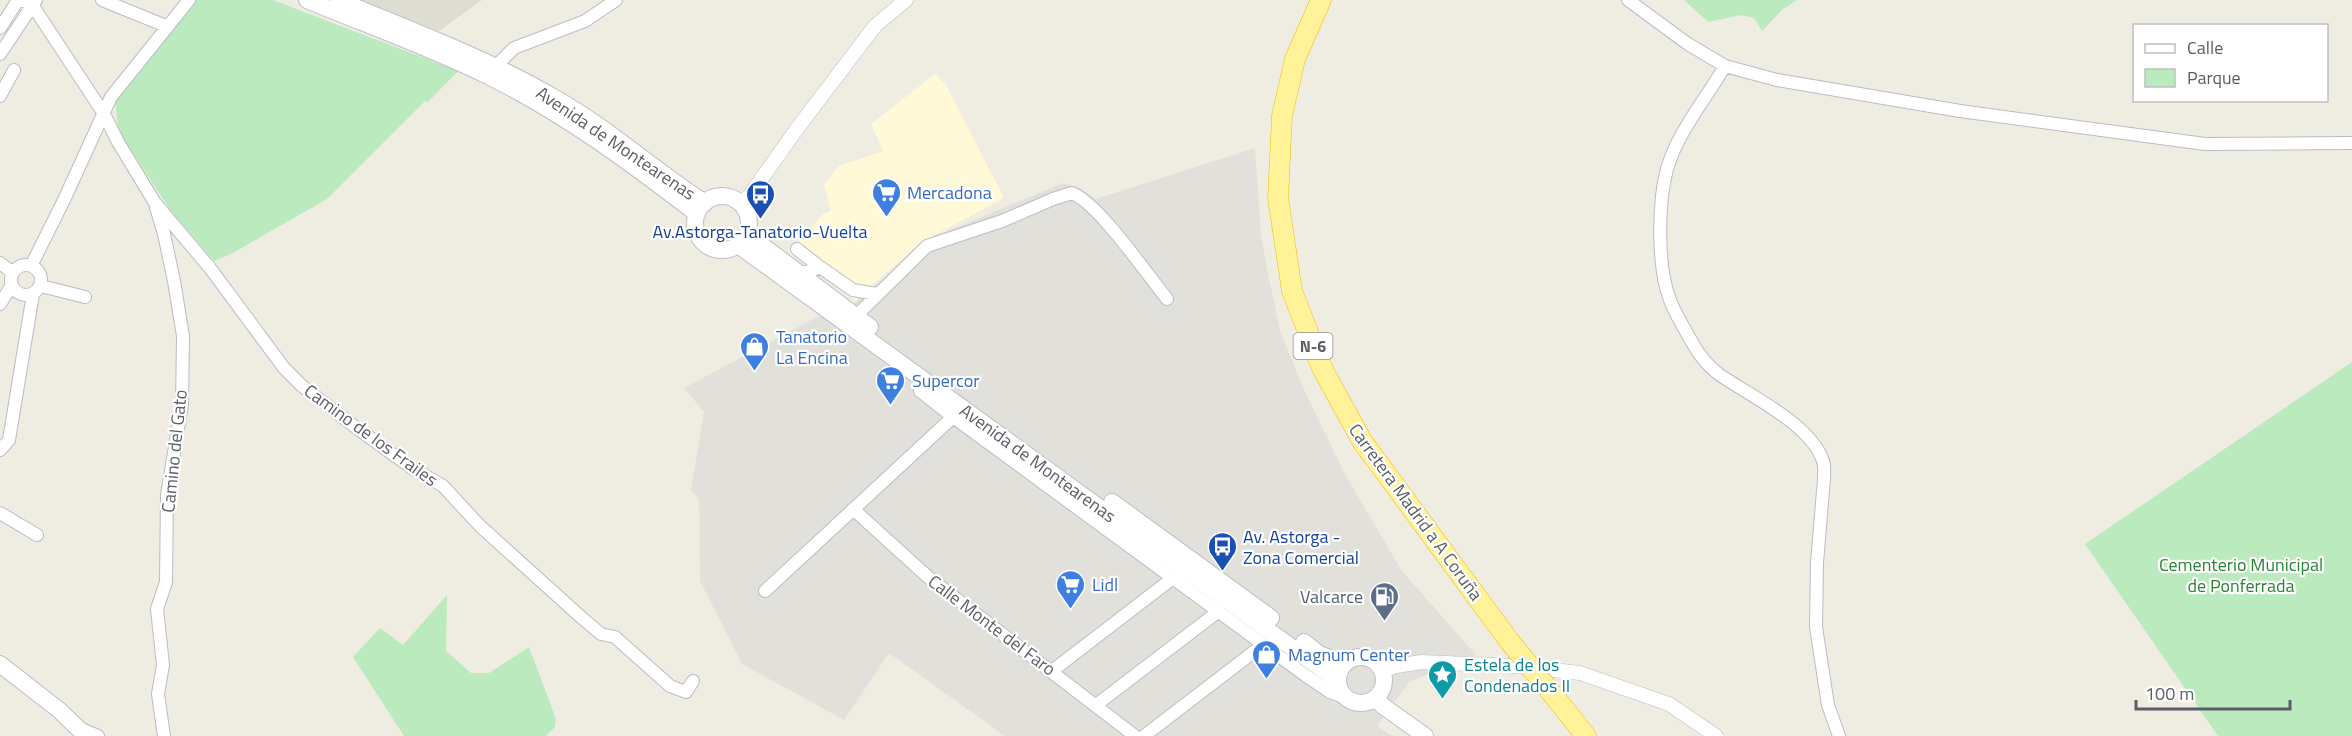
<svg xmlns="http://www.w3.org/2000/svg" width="2352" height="736" font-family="'Titillium Web',sans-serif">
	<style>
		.commercial { fill: #fff9d7 }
		.industrial { fill: #e2e0da }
		.education { fill: #deddd1 }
		.green { fill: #bbeabf }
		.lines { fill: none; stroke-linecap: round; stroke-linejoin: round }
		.minor-casing { stroke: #babcc3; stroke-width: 14 }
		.tertiary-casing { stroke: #babcc3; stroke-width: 15 }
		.secondary-casing { stroke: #bbbec5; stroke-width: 18 }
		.trunk-casing { stroke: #f1ba00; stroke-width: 21 }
		.minor { stroke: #fff; stroke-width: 12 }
		.tertiary { stroke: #fff; stroke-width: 14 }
		.secondary { stroke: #fff; stroke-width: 16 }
		.trunk { stroke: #fff298; stroke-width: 20 }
		.trunk-bridge-casing { stroke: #f1ba00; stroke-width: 21; stroke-linecap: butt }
		.trunk-bridge { stroke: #fff298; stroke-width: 20 }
		.labels { text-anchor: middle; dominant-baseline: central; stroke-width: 4.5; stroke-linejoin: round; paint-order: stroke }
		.shield { fill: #fff; stroke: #8c8e93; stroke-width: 1.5 }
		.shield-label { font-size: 16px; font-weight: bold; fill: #5a5e65 }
		.street-label { font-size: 18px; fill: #5a5e65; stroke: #fff }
		.shop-label { font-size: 18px; fill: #366cbe; stroke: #fff; text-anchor: start }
		.transit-label { font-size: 18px; fill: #164399; stroke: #fff }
		.park-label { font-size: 18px; fill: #2a8336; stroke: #fff }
		.service-label { font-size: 18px; fill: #4e5e75; stroke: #fff; text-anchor: end }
		.culture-label { font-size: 18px; fill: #0d838f; stroke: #fff; text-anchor: start }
	</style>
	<rect width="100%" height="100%" fill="#efede2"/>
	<path class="commercial" d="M935,74L946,85L1004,198L922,242L872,285L856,301L789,252L823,214L831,211L824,185L839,166L883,151L871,124Z"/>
	<path class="industrial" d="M1255,148L1261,236L1267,268L1280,331L1304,390L1346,476L1402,571L1476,655L1409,682L1377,726L1392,736H1005L889,653L844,720L742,664L700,581L699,500L691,490L704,412L684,388L815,318L855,303L929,239L1063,183L1080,188L1096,199Z"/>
	<path class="education" d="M362,0H482L439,31Z"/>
	<path class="green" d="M193,0H273L458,71L428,102L425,101L327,199L231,254L214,261L170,210L149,178L118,129L115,99Z
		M1684,0H1797L1782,10L1762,31L1754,18L1741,15L1708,22Z
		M2352,362V736H2218L2085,544Z
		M447,595L446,651L471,673H489L529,647L556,719L555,727L546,736H404L353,657L380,628L403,645Z"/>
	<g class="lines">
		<defs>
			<path id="minor" d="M22,0L33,6L104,114L118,142L155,203L210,268L284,368L302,386L358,429L412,468L443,486L480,526L582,618L601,634L615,637L670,686L686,692L693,681
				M102,0L166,26
				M1628,0L1688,44L1725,66L1777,80L1960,111L2205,144L2352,143
				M0,28L18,0
				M0,54L36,0
				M496,66L514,48L585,21L616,0
				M1725,66C1706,99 1678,131 1667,169C1658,202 1657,267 1670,300C1673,309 1679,319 1684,328C1694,346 1702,362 1720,375C1750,396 1811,424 1823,461C1825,467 1824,474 1824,479L1817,563L1816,627L1828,705L1839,736
				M0,96L14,70
				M156,207L164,234L174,281L183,336L182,405L167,495L166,582L157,609L163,665L158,694L164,736
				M797,249L820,267
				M0,263L13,273
				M11 280a15 15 0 1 1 30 0a15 15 0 1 1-30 0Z
				M31,266L64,200L111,97L189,0
				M799,273L811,271L820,267L853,290L877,294
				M41,286L85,297
				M0,304L12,285
				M856,316L927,246L1002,221L1053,199L1072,193C1099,204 1146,273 1167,299
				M920,391L953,417L1305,675L1330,692L1347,698
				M0,450L9,440L33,294
				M853,509L928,577L1135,736
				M0,513L37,535
				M765,591L953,417
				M1052,671L1173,578
				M1096,705L1219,611
				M79,728L98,736
				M1144,736L1264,644"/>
			<path id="tertiary" d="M741,203L750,195L796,130L875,26L906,0
				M1382,671L1396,666L1421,662L1517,666L1580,673L1669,704L1716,736"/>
			<path id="secondary" d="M307,0C367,25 429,47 488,76C563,113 631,163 697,214
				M338,0C411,30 486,58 555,98C608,128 654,170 705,203
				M695 223a27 27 0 1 1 54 0a27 27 0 1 1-54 0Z
				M747,234L870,327
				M738,245L1338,681
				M1112,502L1271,618
				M1304,642L1319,654L1345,664
				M1338 680a23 23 0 1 1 46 0a23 23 0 1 1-46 0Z
				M0,664L59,710L86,736
				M1375,698L1383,706L1425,736"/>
			<path id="trunk" d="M1321,0L1295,59L1282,116L1278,198L1292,291L1322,368L1362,441L1510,642
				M1546,686L1586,736"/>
		</defs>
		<use href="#minor" class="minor-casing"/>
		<use href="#tertiary" class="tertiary-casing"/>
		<use href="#secondary" class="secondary-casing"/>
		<use href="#trunk" class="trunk-casing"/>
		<use href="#minor" class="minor"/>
		<use href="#tertiary" class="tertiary"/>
		<use href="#secondary" class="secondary"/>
		<use href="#trunk" class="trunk"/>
		<defs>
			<path id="trunk-bridge" d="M1510,642L1546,686"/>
		</defs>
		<use href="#trunk-bridge" class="trunk-bridge-casing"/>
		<use href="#trunk-bridge" class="trunk-bridge"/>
	</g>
	<defs>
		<symbol id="supermarket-pin" viewBox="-11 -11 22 30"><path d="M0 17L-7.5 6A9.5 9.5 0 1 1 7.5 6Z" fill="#3f7fe0" stroke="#fff"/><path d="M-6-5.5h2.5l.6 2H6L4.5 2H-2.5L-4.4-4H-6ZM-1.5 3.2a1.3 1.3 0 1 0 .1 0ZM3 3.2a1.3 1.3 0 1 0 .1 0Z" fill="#fff"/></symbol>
		<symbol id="bus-pin" viewBox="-11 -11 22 30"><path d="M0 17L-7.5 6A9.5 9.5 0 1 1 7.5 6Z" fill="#1a4fb4" stroke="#fff"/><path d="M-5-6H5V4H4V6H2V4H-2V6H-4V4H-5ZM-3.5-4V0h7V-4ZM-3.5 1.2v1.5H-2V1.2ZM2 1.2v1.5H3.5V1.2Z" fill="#fff"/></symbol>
		<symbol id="shop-pin" viewBox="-11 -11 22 30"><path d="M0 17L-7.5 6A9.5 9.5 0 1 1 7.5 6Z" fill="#3f7fe0" stroke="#fff"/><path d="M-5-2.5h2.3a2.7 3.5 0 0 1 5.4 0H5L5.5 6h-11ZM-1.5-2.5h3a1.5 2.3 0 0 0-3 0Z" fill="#fff"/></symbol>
		<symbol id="fuel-pin" viewBox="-11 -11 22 30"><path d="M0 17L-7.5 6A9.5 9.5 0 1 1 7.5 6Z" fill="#5c6f8a" stroke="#fff"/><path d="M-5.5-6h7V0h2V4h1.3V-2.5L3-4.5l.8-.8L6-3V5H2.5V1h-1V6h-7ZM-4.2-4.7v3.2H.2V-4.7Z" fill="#fff"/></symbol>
		<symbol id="sight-pin" viewBox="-11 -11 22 30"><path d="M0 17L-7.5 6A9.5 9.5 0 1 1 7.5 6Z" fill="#0f9aa8" stroke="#fff"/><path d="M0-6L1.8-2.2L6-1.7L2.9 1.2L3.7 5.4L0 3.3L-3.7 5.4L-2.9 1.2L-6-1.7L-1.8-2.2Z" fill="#fff"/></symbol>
	</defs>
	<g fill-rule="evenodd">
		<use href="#supermarket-pin" x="870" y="176" width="33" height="45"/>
		<use href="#bus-pin" x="744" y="178" width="33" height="45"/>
		<use href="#shop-pin" x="738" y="330" width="33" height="45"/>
		<use href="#supermarket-pin" x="874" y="364" width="33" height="45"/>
		<use href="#bus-pin" x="1206" y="530" width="33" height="45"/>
		<use href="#supermarket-pin" x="1054" y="568" width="33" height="45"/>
		<use href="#fuel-pin" x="1368" y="580" width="33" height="45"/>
		<use href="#shop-pin" x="1250" y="638" width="33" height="45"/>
		<use href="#sight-pin" x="1426" y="658" width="33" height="45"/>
	</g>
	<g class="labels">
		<rect class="shield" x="1293.5" y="333" width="39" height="26" rx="4.5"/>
		<g class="shield-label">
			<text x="1313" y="346">N-6</text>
		</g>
		<g class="street-label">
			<text transform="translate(616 143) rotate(34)">Avenida de Montearenas</text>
			<text transform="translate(371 435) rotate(36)">Camino de los Frailes</text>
			<text transform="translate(174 451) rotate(-84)">Camino del Gato</text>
			<text transform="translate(1038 463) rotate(36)">Avenida de Montearenas</text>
			<text transform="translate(1416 512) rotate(54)">Carretera Madrid a A Coruña</text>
			<text transform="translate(992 625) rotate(37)">Calle Monte del Faro</text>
		</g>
		<g class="shop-label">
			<text x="907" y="192">Mercadona</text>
			<text x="776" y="336">Tanatorio<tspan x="776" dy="21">La Encina</tspan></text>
			<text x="912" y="380">Supercor</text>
			<text x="1092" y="584">Lidl</text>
			<text x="1288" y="654">Magnum Center</text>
		</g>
		<g class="transit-label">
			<text x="760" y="231">Av.Astorga-Tanatorio-Vuelta</text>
			<text x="1243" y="536" text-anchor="start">Av. Astorga -<tspan x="1243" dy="21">Zona Comercial</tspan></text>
		</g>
		<g class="park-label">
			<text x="2241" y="564">Cementerio Municipal<tspan x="2241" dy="21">de Ponferrada</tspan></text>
		</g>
		<g class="service-label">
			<text x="1363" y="596">Valcarce</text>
		</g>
		<g class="culture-label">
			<text x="1464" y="664">Estela de los<tspan x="1464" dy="21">Condenados II</tspan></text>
		</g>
	</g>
	<rect x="2133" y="24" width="195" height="78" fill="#ffffff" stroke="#bdbfc1" stroke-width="1.5"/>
	<rect x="2145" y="44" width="30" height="9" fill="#ffffff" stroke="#bdbfc1" stroke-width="1.5"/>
	<text x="2187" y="54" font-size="18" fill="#5a5e65">Calle</text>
	<rect x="2145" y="69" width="30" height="18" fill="#bbeabf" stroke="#bdbfc1" stroke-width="1.5"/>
	<text x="2187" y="84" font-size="18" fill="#5a5e65">Parque</text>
	<path d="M2136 700v9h154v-9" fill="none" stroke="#5a5e65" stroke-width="3"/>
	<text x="2145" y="700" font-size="18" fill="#5a5e65" stroke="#ffffff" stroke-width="4.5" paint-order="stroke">100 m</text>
</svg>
